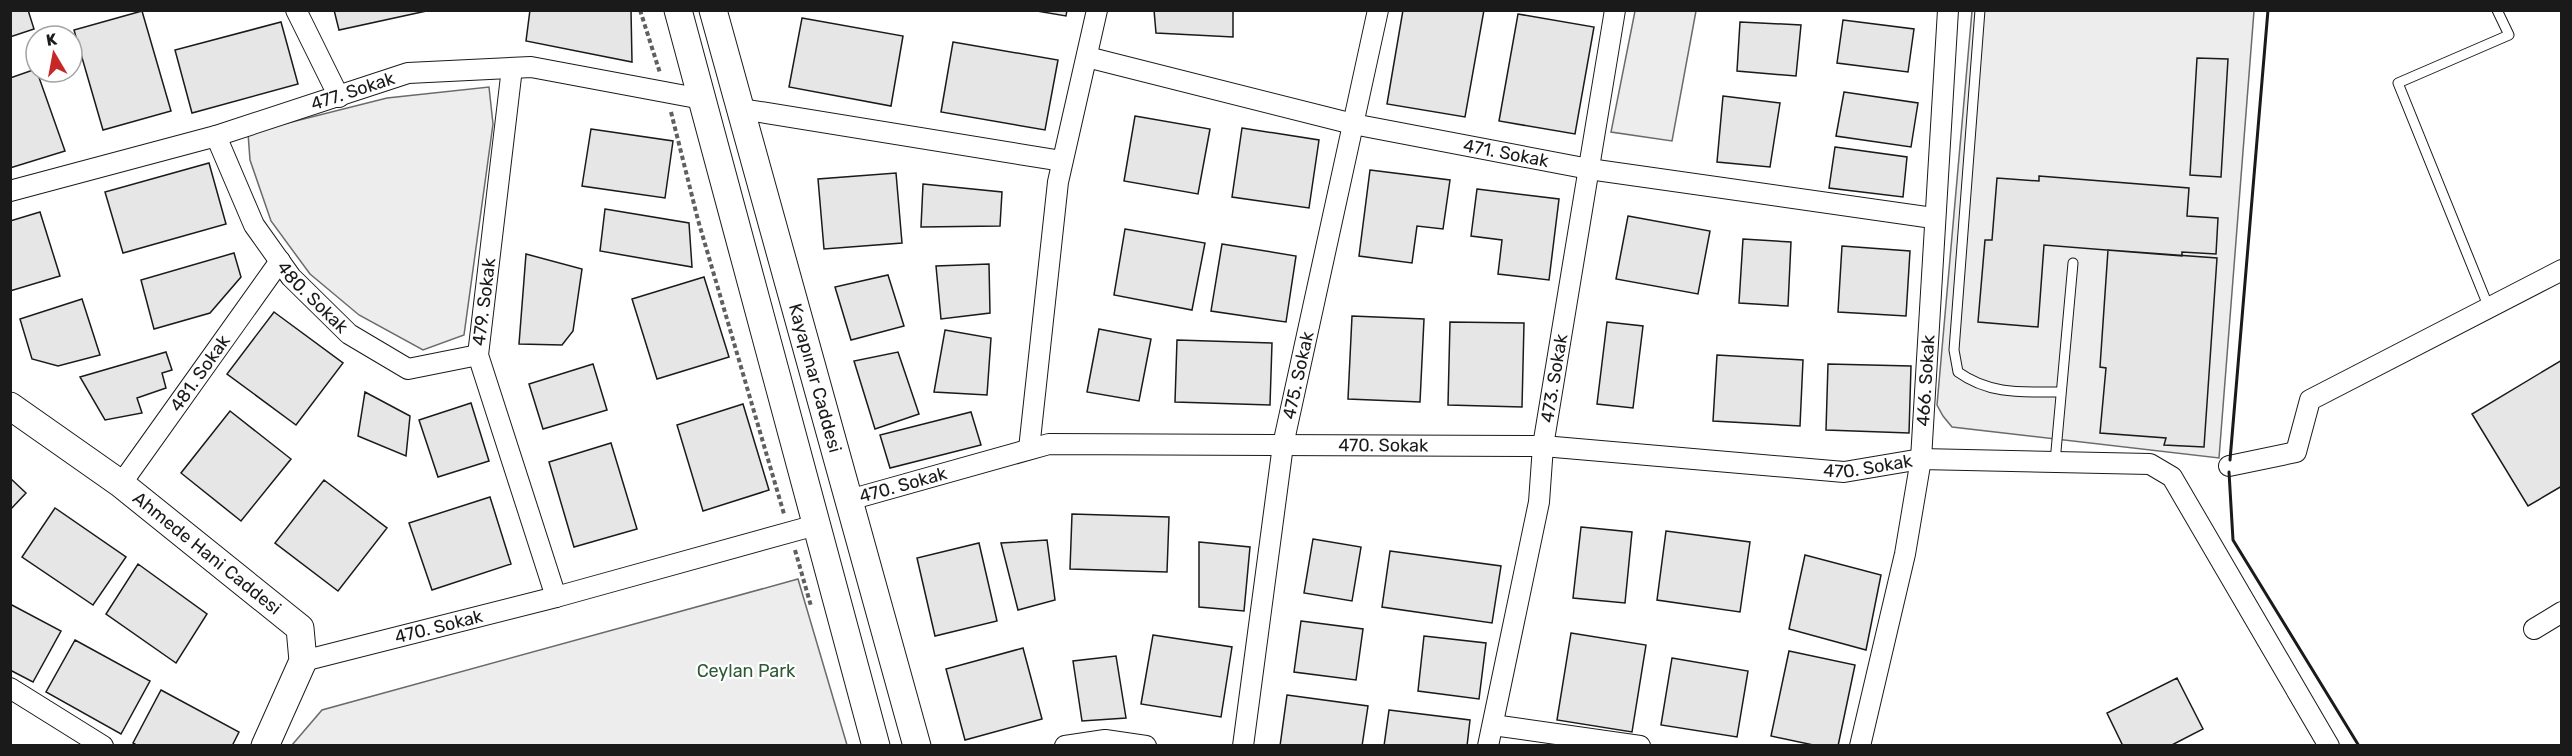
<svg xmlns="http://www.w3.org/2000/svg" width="2572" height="756" font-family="Rubik,sans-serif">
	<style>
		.built { fill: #ededed; stroke: #6a6a6a; stroke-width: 1.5 }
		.building { fill: #e6e6e6; stroke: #1a1a1a; stroke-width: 1.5 }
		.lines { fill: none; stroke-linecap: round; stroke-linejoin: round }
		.lane-casing { stroke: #1a1a1a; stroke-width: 11 }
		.street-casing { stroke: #1a1a1a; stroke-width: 22 }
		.secondary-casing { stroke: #1a1a1a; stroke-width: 29 }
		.path { stroke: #5f5f5f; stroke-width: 4; stroke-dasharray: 4.5 3; stroke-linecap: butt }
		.lane { stroke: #fff; stroke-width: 9 }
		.street { stroke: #fff; stroke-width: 20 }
		.secondary { stroke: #fff; stroke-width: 27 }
		.wall { stroke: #1a1a1a; stroke-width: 3 }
		.labels { text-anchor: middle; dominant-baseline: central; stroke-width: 4.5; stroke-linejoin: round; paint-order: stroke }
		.street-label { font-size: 18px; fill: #1a1a1a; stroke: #fff }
		.park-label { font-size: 18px; fill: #2b5a34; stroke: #fff }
	</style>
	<rect width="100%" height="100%" fill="#fff"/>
	<path class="built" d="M1635,11H1696L1672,141L1611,132Z
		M1972,11H2254L2219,458L1952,427L1943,416L1937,405Z
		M489,87L493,124L464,335L423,350L359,315L310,274L271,221L250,160L248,133L387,98Z
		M798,579L847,745H292L322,710Z"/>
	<path class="building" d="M10,10H28L34,29L10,37Z
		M334,10H431L339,30Z
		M530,10H631L632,62L526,41Z
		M1031,10H1067L1066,16Z
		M1154,10H1233V37L1156,33Z
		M1403,10H1484L1465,117L1387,104Z
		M142,11L171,111L103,130L74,30Z
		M1518,14L1594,27L1575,134L1499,121Z
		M802,18L903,36L891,106L789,87Z
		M1843,20L1914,29L1908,72L1837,63Z
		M281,22L298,84L192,113L175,50Z
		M1740,22L1801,25L1796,76L1737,71Z
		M953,42L1058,60L1045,130L941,112Z
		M2197,58L2228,59L2221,177L2190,175Z
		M36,69L65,151L10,168V78Z
		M1844,92L1918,103L1911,147L1836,136Z
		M1723,96L1780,103L1770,167L1717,162Z
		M1135,116L1210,129L1198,194L1124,181Z
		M1242,128L1319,140L1309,208L1232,197Z
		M591,129L673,141L665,198L582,186Z
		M1835,147L1907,157L1903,197L1829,188Z
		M209,163L226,224L123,253L105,192Z
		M1370,170L1450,180L1443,229L1417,226L1412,263L1359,256Z
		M896,173L902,243L824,249L818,179Z
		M2039,176L2189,188L2187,216L2218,218L2216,254L2182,252V256L2044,245L2038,327L1978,322L1985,240H1992L1997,178L2039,181Z
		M923,184L1002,192L1000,226L921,227Z
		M1477,189L1559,199L1549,280L1498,274L1502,240L1471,236Z
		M605,209L689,223L692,267L600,251Z
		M40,212L60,276L10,291V221Z
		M1628,216L1710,231L1698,294L1616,279Z
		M1125,229L1205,243L1192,310L1114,295Z
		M1743,239L1791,242L1788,306L1739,303Z
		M1222,244L1296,256L1286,322L1211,311Z
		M1842,246L1910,251L1906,316L1838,312Z
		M2108,250L2217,258L2204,447L2164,445L2166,438L2100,433L2106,368L2100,367Z
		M234,253L241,277L210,313L154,329L141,280Z
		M526,254L582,269L573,331L562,345L519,344Z
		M989,264L990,313L941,319L936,266Z
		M888,275L904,326L851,340L835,287Z
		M704,277L729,357L657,379L632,299Z
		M82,299L100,355L58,366L32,359L20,319Z
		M274,312L343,363L296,425L227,374Z
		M1352,316L1424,319L1420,402L1348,399Z
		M1450,322L1524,323L1522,407L1448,405Z
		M1607,322L1643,326L1633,408L1597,404Z
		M1099,329L1151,339L1139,401L1087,392Z
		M945,330L991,338L987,395L934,392Z
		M1177,340L1272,343L1270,405L1175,402Z
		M166,352L172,370L162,373L166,388L137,398L142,413L105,420L80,377Z
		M898,352L919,414L875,429L854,361Z
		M1717,355L1803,360L1800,426L1713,421Z
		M2562,360V486L2528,506L2472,414Z
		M593,364L607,410L543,429L529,384Z
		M1828,364L1911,366L1909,433L1826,430Z
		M365,392L410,416L406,456L358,436Z
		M471,403L489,461L438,477L419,420Z
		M743,404L769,490L703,511L677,425Z
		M230,411L291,459L241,521L181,473Z
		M971,412L981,445L890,468L880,435Z
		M611,443L637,529L574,547L549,462Z
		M10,478L26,493L10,510Z
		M324,480L387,528L338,591L275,543Z
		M490,497L511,564L432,590L409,523Z
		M55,508L126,557L93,605L22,557Z
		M1072,514L1169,517L1167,572L1070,569Z
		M1581,527L1632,532L1625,603L1573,598Z
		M1666,531L1750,542L1740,612L1657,600Z
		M1313,539L1361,547L1352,601L1304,593Z
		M1047,540L1055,600L1018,610L1001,543Z
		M1199,542L1250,547L1244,611L1199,607Z
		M979,543L997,621L935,636L917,558Z
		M1390,551L1501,566L1492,623L1382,607Z
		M1805,555L1881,575L1866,650L1789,629Z
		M138,564L207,614L176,663L106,614Z
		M10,604L61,631L33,682L10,670Z
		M1301,621L1363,629L1356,680L1294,672Z
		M1571,633L1646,645L1632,732L1557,720Z
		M1153,635L1232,647L1221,717L1141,704Z
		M1424,636L1486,643L1479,699L1418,691Z
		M75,640L150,681L121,734L46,692Z
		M1023,648L1042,719L965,740L946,669Z
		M1789,651L1855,665L1838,746H1818L1771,736Z
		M1116,656L1126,718L1082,721L1073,661Z
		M1672,658L1748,671L1737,737L1661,725Z
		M2177,678L2203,729L2170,746H2123L2107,713Z
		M161,690L239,732L232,746H138L133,743Z
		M1287,695L1368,706L1362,746H1280Z
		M1389,710L1470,720L1467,746H1384Z"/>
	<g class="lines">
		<defs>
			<path id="lane" d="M1980,10L1954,350L1958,372C1990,395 2023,392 2061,392
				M2489,308L2398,83L2509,35L2497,10
				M2055,462L2073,263"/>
			<g id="street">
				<path d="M296,10L339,97"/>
				<path id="s1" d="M1087,57L1353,124L1589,169L1933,218"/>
				<path d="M512,68L478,355L556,597"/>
				<path d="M742,109L1062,161"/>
				<path id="s2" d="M216,136L254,225L291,277L349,334L408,369L478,355"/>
				<path id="s3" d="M10,191L216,136L408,73L531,67L702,99"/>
				<path d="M1029,449L1058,182L1097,10"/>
				<path d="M2229,466L2296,452L2310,400L2562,270"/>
				<path id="s4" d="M121,484L280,261"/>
				<path id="s5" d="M849,500L1049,444L1543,446L1844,472L1921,459L2150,464L2172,477L2329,746"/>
				<path d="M2534,629L2562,612"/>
				<path id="s6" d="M303,661L556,597L816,525"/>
				<path d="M10,688L103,746"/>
				<path d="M1493,725L1640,746"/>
				<path d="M1065,746L1105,740L1146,746"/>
				<path id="s7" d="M1243,746L1283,445L1378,10"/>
				<path id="s8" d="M1488,746L1539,502L1543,446L1615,10"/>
				<path id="s9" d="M1860,746L1905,554L1921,459L1948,10"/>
			</g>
			<g id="secondary">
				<path d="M678,10L876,746"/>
				<path id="s10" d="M713,10L917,746"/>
				<path id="s11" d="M10,406L121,484L300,628L303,661L265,746"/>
			</g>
		</defs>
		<use href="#lane" class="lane-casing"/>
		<use href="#street" class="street-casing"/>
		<use href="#secondary" class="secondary-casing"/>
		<path class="path" d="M640,10L660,73
			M671,112L698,220L784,514
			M795,550L811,606"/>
		<use href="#lane" class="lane"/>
		<use href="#street" class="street"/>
		<use href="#secondary" class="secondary"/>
		<path class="wall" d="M2230,460L2268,10
			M2229,472L2233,540L2359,746"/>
	</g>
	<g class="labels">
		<g class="street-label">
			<text stroke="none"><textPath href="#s3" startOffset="357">477. Sokak</textPath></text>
			<text stroke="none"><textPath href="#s1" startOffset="430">471. Sokak</textPath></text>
			<text stroke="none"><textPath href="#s2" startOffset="190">480. Sokak</textPath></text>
			<text transform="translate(484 302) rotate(-83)">479. Sokak</text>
			<text stroke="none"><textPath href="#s4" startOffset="136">481. Sokak</textPath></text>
			<text stroke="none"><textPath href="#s7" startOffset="375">475. Sokak</textPath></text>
			<text stroke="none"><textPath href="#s10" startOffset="382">Kayapınar Caddesi</textPath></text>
			<text stroke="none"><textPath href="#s8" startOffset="374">473. Sokak</textPath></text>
			<text stroke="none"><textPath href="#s9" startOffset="372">466. Sokak</textPath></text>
			<text stroke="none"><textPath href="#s5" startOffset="542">470. Sokak</textPath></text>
			<text stroke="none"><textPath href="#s5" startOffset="1028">470. Sokak</textPath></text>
			<text stroke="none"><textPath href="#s5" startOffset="56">470. Sokak</textPath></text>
			<text stroke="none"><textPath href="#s11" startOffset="246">Ahmede Hani Caddesi</textPath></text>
			<text stroke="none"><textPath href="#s6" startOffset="140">470. Sokak</textPath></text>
		</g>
		<g class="park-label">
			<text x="746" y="671">Ceylan Park</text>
		</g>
	</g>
	<rect width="2572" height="756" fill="none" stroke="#1a1a1a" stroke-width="24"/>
	<g transform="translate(54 54) rotate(350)"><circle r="28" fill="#ffffff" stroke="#a3a3a3" stroke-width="1.5"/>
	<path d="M0-4.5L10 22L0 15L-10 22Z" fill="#c62828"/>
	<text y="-9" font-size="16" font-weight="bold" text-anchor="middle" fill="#1a1a1a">K</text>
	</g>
</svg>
